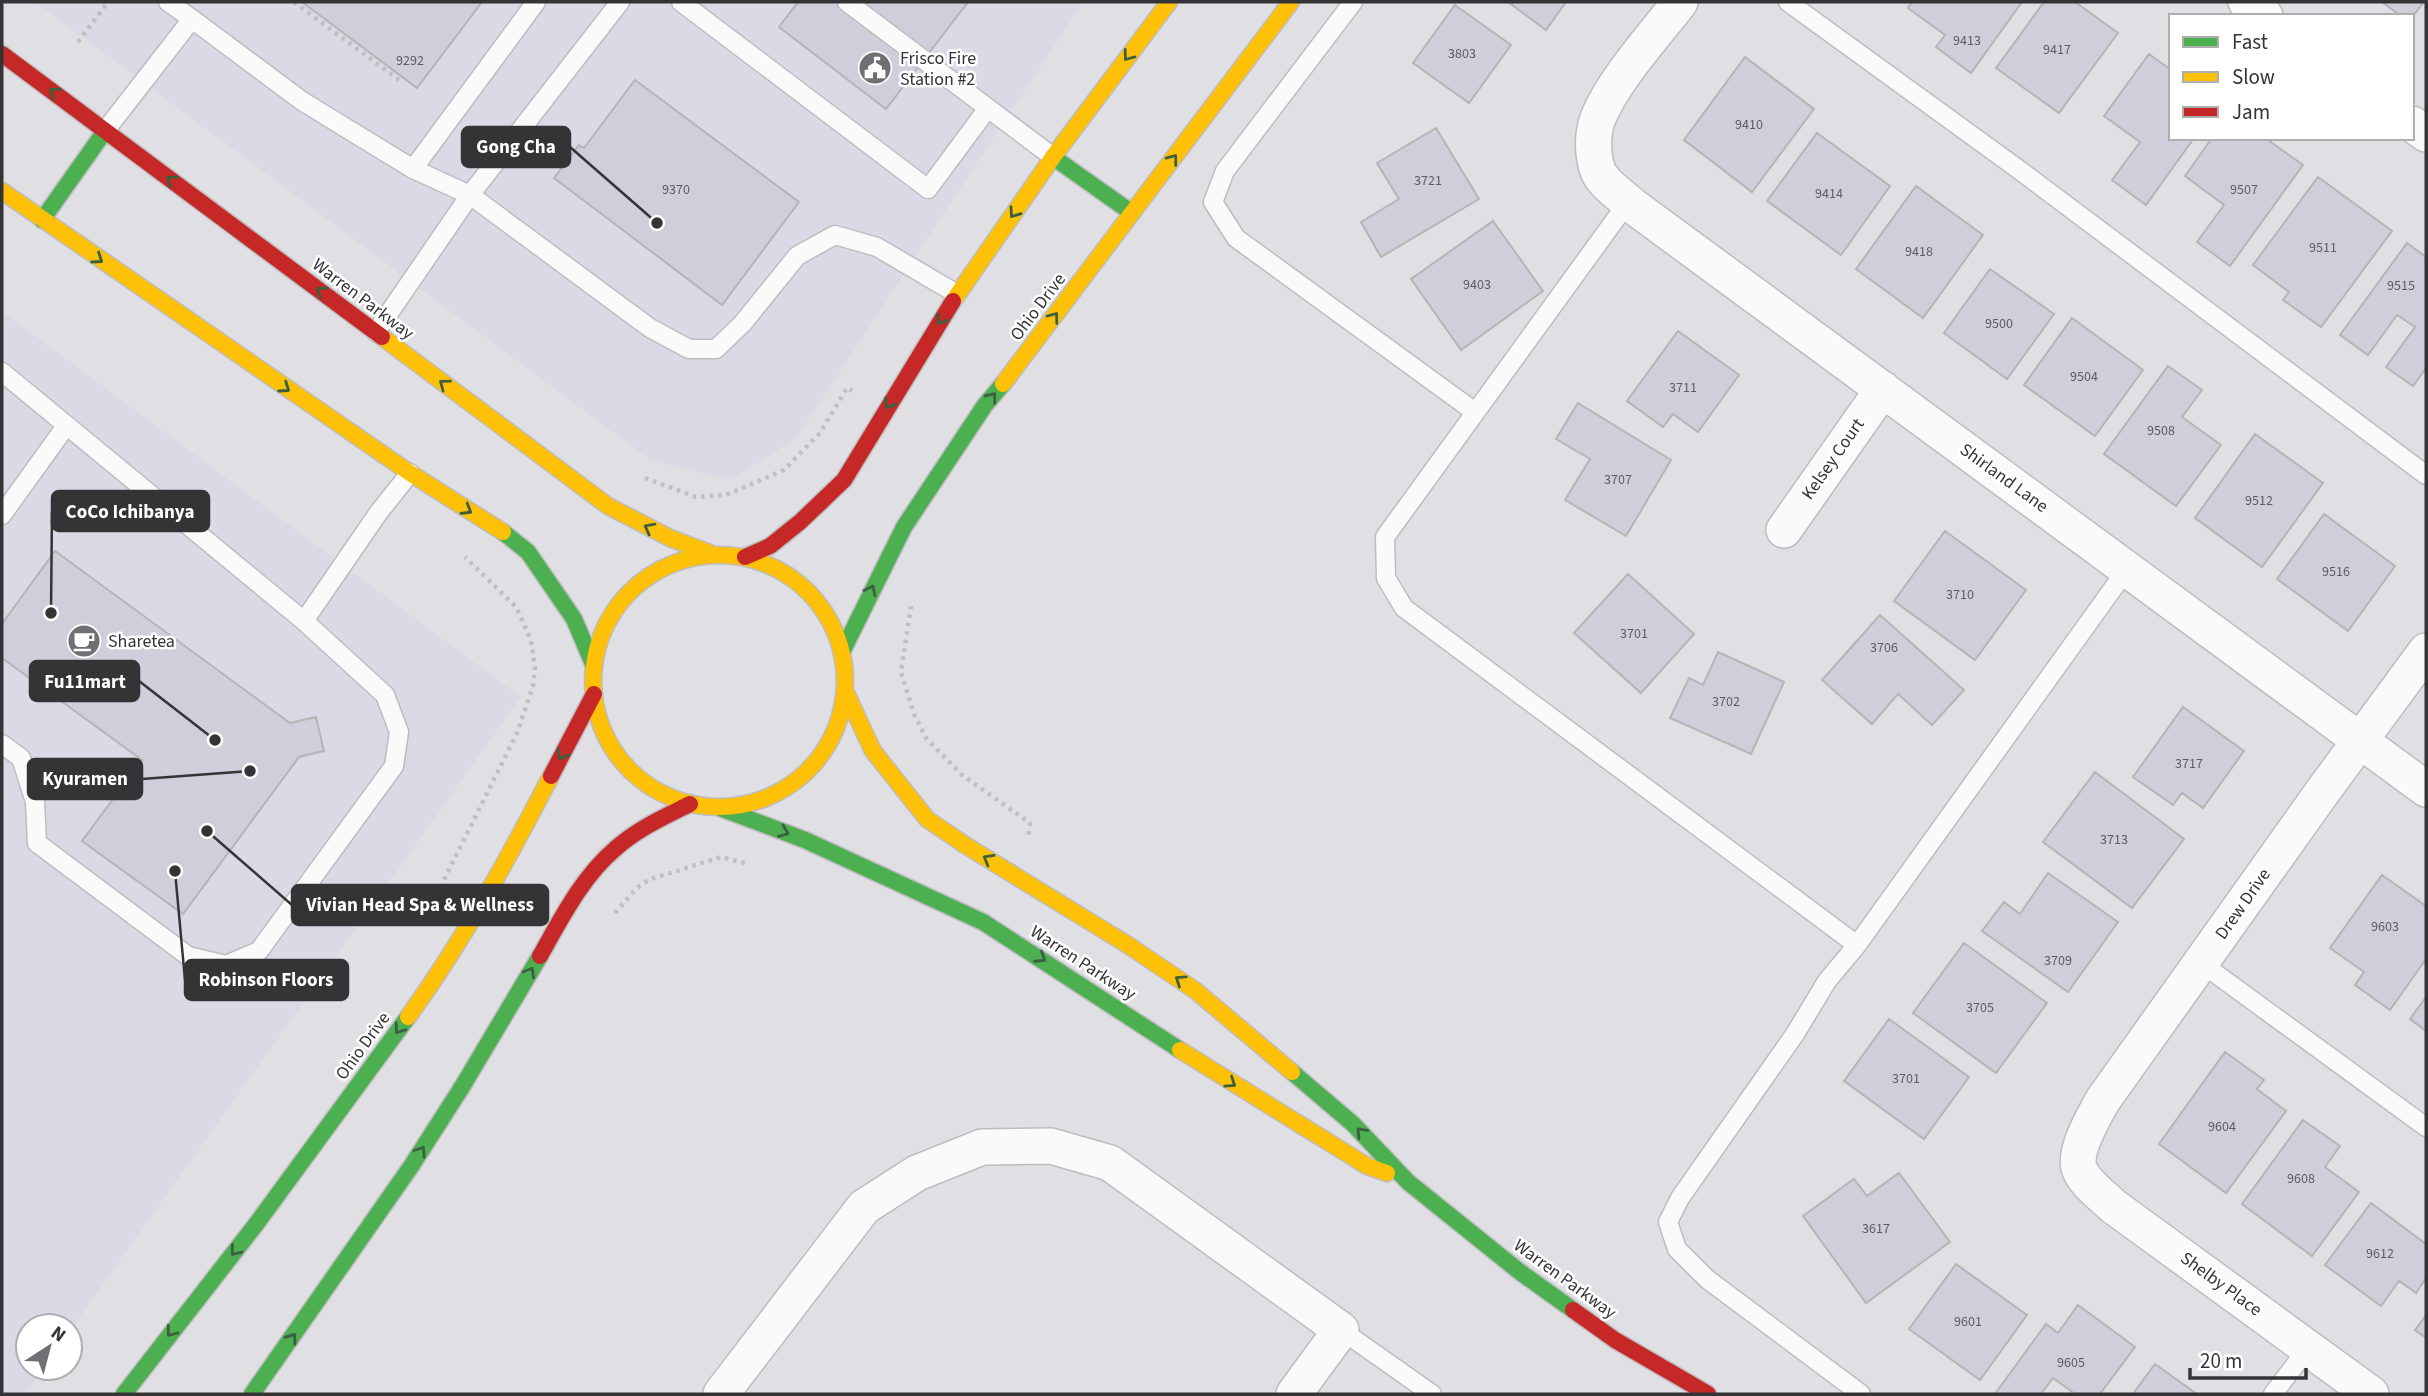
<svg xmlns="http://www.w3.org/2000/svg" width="2428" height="1396" font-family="'Source Sans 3',sans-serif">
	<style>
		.commercial { fill: #ddd8e5 }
		.building { fill: #d2cdda; stroke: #b5b4b7; stroke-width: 2 }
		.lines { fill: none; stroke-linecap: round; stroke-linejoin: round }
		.lane-casing { stroke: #bdbdc0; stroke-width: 21 }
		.street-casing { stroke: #bdbdc0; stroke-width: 38 }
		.fast-casing { stroke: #bdbdc0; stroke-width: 19 }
		.slow-casing { stroke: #bdbdc0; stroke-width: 19 }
		.jam-casing { stroke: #bdbdc0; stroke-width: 19 }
		.path { stroke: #bfbfc0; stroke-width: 4.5; stroke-dasharray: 3.5 5; stroke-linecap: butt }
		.lane { stroke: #fafafb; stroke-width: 18 }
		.street { stroke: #fafafb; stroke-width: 35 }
		.fast { stroke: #4caf50; stroke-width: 16 }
		.slow { stroke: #ffc107; stroke-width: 16 }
		.jam { stroke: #c62828; stroke-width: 16 }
		.oneway { stroke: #3c5f40 }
		.labels { text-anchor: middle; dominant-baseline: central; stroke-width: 5; stroke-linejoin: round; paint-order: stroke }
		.number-label { font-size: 14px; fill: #5d5c62 }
		.poi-label { font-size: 18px; fill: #343437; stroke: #fff; text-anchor: start }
		.street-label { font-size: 18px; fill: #343437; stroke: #fff }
		.leader { fill: none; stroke: #343437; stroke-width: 2.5 }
		.callout-dot { fill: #343437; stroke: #fff; stroke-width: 2.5 }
		.callout { fill: #343437; stroke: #343437; stroke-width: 2.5 }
		.callout-label { font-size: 19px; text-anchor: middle; font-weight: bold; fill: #fff }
	</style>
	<rect width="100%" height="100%" fill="#e0e0e4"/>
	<path class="commercial" d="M35,2H1083L795,440L730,480L650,460Z
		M2,311L521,697L70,1331V1326H28V1368H44L25,1394H2Z"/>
	<path class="building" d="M302,2H482L417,88Z
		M798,2H968L886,109L779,27Z
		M1508,2H1566L1546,30Z
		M1912,2H2022L1971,73L1936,47L1945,35L1908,8Z
		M2044,2H2075L2118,33L2059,113L1996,68Z
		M2382,2H2424L2412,17L2401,16Z
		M1455,5L1511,45L1469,103L1413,63Z
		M2149,54L2171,70V138H2194L2146,205L2112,180L2140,142L2104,116Z
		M1745,57L1814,109L1752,192L1684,140Z
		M635,80L799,202L722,305L554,178L579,145L584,148Z
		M1436,128L1479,199L1381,257L1361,222L1399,199L1377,163Z
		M1817,133L1890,186L1841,255L1767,201Z
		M2212,138H2265L2303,165L2230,266L2197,242L2224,205L2185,176Z
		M2318,177L2392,231L2321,327L2283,300L2289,292L2253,265Z
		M1916,186L1983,235L1923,318L1856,269Z
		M1493,221L1543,291L1461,350L1411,279Z
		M2407,243L2426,257V368L2413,386L2386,367L2415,327L2397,315L2368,355L2340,335Z
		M1990,269L2054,314L2007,379L1944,333Z
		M2072,318L2143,370L2095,436L2024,385Z
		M1678,331L1739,375L1698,432L1673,414L1663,427L1627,401Z
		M2168,366L2202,390L2182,417L2221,445L2176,506L2104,454Z
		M1578,403L1671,460L1626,536L1565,500L1590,459L1556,439Z
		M2255,434L2323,483L2262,567L2195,518Z
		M2324,514L2395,566L2348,631L2277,579Z
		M1945,531L2026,590L1975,660L1894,601Z
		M55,551L290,723L316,717L324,751L299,757L183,914L82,841L142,760L2,658V624Z
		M1628,574L1694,634L1641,693L1574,633Z
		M1880,615L1964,690L1932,725L1898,694L1872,724L1822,680Z
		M1718,652L1784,682L1751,754L1670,718L1689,678L1703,685Z
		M2183,707L2244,751L2203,808L2182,793L2173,805L2133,777Z
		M2095,772L2184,839L2132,908L2043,842Z
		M2048,873L2118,922L2068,992L1982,931L2004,902L2020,914Z
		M2382,875L2426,906V959L2390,1010L2355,985L2364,972L2330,948Z
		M1964,943L2047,1003L1996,1073L1913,1013Z
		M2426,997V1031L2410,1019Z
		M1889,1019L1969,1077L1924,1139L1844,1081Z
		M2225,1052L2264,1080L2257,1089L2286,1111L2226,1193L2159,1144Z
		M2303,1120L2340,1146L2325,1167L2359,1192L2312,1256L2242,1204Z
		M1899,1173L1950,1242L1866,1303L1803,1216L1854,1179L1867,1196Z
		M2371,1203L2426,1244V1278L2416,1293L2399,1281L2381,1306L2325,1265Z
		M1956,1264L2027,1315L1980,1380L1909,1329Z
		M2078,1305L2135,1347L2100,1394H2075L2053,1378L2041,1394H1995L2046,1324L2058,1333Z
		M2426,1315V1338L2415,1330Z
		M2155,1364L2197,1394H2133Z"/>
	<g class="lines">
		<defs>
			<path id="lane" d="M681,2L928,189L988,108
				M847,2L1053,157
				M1353,2L1225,171L1213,202L1236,238L1475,412
				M1788,2L2018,169L2426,475
				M192,19L302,101L413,169L470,195L650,328L689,349H716L743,323L797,256L835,235L877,247L957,294
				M105,131L192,19L168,2
				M413,169L536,2
				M1628,202L1385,537L1386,578L1404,608L1857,945L2127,569
				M376,332L470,195L620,2
				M2,372L304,621L385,695L399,732L394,766L259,951L226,965L188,956L37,843L35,802L21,758L2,744
				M2,515L66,426
				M304,621L379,512L410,473
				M1857,945L1827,981L1795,1034L1680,1198L1668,1222L1677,1249L1707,1279L1861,1394
				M2201,963L2426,1127
				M1341,1330L1432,1394
				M2273,1394L2308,1348"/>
			<path id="street" d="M1680,2C1654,36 1614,79 1598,118C1592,134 1592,155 1598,171C1604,185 1622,196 1633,206L2426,789
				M2246,2L2265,16
				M2412,124L2426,134
				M1784,530L1883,389
				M721,1394L864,1207L917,1173L982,1147L1051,1146L1110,1163L1341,1330L1294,1394
				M2371,1394L2113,1206C2103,1196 2084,1183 2079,1168C2074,1150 2094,1116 2103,1100L2323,791L2426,651"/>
			<path id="fast" d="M1053,157L1132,213
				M42,220L105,131
				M503,532L528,552L574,619L594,666
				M842,652L904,527L985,405L1003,384
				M720,808L805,840L983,922L1180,1050
				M1292,1072L1353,1124L1408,1182L1520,1272L1573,1310
				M124,1394L257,1223L408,1017
				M252,1394L412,1165L462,1087L540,956"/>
			<path id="slow" d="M2,191L410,473L503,532
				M953,301L1053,157L1169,2
				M382,337L608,506L670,538L712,554
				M1003,384L1291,2
				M593 681a126 126 0 1 1 252 0a126 126 0 1 1-252 0Z
				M846,693L873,751L927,819L965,845L1128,945L1196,991L1292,1072
				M408,1017C463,941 508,859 551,776
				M1180,1050L1367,1166L1387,1173"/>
			<path id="jam" d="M2,54L382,337
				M745,557L770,546L800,522L844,480L953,301
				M551,776L594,694
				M540,956C561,919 582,877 615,849C637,829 664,817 690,804
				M1573,1310L1615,1340L1708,1394"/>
		</defs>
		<use href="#lane" class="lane-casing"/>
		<use href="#street" class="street-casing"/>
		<use href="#fast" class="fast-casing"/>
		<use href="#slow" class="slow-casing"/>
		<use href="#jam" class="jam-casing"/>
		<path class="path" d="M294,2L399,80
			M78,42L108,2
			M645,478L696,497L726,495L784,470L820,433L847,388L852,391
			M911,606L901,672L914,714L926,738L962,775L1030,823L1028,839
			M429,910L517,733L533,686L535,668L531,640L516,607L465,557
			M615,913L636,889L648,880L721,857L749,864"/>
		<use href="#lane" class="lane"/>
		<use href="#street" class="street"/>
		<use href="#fast" class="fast"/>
		<use href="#slow" class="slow"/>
		<use href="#jam" class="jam"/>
	</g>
	<defs><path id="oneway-chevron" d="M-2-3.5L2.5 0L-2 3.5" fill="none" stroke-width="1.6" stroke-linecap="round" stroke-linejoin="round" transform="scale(1.75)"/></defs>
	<g class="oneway">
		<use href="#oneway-chevron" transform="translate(1128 56) rotate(127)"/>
		<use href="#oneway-chevron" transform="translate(54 92) rotate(-143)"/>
		<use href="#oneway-chevron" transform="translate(1173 159) rotate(-53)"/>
		<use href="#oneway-chevron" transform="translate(171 180) rotate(-143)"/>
		<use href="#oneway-chevron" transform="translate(1014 213) rotate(125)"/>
		<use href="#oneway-chevron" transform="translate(98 259) rotate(35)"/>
		<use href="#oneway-chevron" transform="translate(321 291) rotate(-143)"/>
		<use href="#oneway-chevron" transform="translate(1054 317) rotate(-53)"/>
		<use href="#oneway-chevron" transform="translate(941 320) rotate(121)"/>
		<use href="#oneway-chevron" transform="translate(444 384) rotate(-143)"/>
		<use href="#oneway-chevron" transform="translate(285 388) rotate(35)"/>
		<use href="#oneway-chevron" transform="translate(992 397) rotate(-51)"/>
		<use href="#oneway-chevron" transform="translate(889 404) rotate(121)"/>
		<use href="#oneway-chevron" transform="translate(467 510) rotate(31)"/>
		<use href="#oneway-chevron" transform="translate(649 528) rotate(-152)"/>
		<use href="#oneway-chevron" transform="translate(871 590) rotate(-64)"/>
		<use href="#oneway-chevron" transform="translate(562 755) rotate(118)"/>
		<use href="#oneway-chevron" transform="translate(784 832) rotate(21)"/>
		<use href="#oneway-chevron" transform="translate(988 859) rotate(-150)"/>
		<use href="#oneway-chevron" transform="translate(1041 958) rotate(33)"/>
		<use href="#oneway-chevron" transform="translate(530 972) rotate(-60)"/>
		<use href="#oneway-chevron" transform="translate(1180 980) rotate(-146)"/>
		<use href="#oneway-chevron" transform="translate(399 1029) rotate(126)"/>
		<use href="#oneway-chevron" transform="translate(1231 1083) rotate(34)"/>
		<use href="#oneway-chevron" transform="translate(1361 1132) rotate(-134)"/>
		<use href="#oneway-chevron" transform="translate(421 1151) rotate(-56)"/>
		<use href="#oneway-chevron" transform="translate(235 1251) rotate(129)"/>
		<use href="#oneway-chevron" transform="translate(171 1332) rotate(127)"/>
		<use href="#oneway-chevron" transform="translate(292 1338) rotate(-55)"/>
	</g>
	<defs>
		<symbol id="civic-disc" viewBox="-11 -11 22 22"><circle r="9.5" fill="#707074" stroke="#fff"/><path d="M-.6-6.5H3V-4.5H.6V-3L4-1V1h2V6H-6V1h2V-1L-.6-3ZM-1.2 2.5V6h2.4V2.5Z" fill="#fff"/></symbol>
		<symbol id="cafe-disc" viewBox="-11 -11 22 22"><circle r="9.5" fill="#707074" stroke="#fff"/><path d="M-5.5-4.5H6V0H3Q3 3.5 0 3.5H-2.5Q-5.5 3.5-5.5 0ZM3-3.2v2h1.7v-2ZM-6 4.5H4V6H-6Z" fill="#fff"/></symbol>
	</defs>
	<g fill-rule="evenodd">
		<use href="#civic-disc" x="856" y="49" width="38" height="38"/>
		<use href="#cafe-disc" x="65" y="622" width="38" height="38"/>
	</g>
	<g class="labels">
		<g class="number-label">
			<text x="1967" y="41">9413</text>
			<text x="2057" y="50">9417</text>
			<text x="1462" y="54">3803</text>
			<text x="410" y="61">9292</text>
			<text x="1749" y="125">9410</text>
			<text x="1428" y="181">3721</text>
			<text x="676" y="190">9370</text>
			<text x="2244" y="190">9507</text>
			<text x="1829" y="194">9414</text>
			<text x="2323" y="248">9511</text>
			<text x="1919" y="252">9418</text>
			<text x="1477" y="285">9403</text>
			<text x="2401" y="286">9515</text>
			<text x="1999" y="324">9500</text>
			<text x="2084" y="377">9504</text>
			<text x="1683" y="388">3711</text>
			<text x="2161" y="431">9508</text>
			<text x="1618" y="480">3707</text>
			<text x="2259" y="501">9512</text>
			<text x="2336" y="572">9516</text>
			<text x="1960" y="595">3710</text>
			<text x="1634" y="634">3701</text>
			<text x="1884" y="648">3706</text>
			<text x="1726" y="702">3702</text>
			<text x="2189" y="764">3717</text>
			<text x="2114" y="840">3713</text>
			<text x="2385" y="927">9603</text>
			<text x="2058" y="961">3709</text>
			<text x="1980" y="1008">3705</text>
			<text x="1906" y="1079">3701</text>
			<text x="2222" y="1127">9604</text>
			<text x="2301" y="1179">9608</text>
			<text x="1876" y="1229">3617</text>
			<text x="2380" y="1254">9612</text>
			<text x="1968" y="1322">9601</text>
			<text x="2071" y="1363">9605</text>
		</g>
		<g class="poi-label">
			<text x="900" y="58">Frisco Fire<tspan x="900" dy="21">Station #2</tspan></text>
			<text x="108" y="641">Sharetea</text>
		</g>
		<g class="street-label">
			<text transform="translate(363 299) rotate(37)">Warren Parkway</text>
			<text transform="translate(1038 307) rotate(-53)">Ohio Drive</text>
			<text transform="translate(1833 459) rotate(-55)">Kelsey Court</text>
			<text transform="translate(2004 478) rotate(36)">Shirland Lane</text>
			<text transform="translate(2243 904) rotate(-55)">Drew Drive</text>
			<text transform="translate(1083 963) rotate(33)">Warren Parkway</text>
			<text transform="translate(363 1046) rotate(-54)">Ohio Drive</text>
			<text transform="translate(1565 1279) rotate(36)">Warren Parkway</text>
			<text transform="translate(2221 1284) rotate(36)">Shelby Place</text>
		</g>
	</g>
	<path class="leader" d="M657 223L570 147M51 613L52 511M215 740L139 681M250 771L142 779M207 831L292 905M175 871L185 980"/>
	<g class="callout-dot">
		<circle cx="657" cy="223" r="7"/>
		<circle cx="51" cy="613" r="7"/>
		<circle cx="215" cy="740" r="7"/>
		<circle cx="250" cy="771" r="7"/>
		<circle cx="207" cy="831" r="7"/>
		<circle cx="175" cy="871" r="7"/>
	</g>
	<g class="callout">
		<rect x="462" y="127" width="108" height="40" rx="7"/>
		<rect x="52" y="491" width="157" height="40" rx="7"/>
		<rect x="30" y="661" width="109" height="40" rx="7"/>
		<rect x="28" y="759" width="114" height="40" rx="7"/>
		<rect x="292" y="885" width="256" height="40" rx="7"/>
		<rect x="185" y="960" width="163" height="40" rx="7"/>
	</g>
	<g class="callout-label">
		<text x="516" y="153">Gong Cha</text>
		<text x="130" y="518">CoCo Ichibanya</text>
		<text x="85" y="688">Fu11mart</text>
		<text x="85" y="785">Kyuramen</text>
		<text x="420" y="911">Vivian Head Spa &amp; Wellness</text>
		<text x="266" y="986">Robinson Floors</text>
	</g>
	<rect width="2428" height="1396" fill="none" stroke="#343437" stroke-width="7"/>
	<rect x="2169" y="14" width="245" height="126" fill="#ffffff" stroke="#aeaeaf" stroke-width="2"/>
	<rect x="2183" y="37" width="35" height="10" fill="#4caf50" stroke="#aeaeaf" stroke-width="2"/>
	<text x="2232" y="49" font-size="21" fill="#343437">Fast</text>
	<rect x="2183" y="72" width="35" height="10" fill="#ffc107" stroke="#aeaeaf" stroke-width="2"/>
	<text x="2232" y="84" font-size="21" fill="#343437">Slow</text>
	<rect x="2183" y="107" width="35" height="10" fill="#c62828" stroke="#aeaeaf" stroke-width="2"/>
	<text x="2232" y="119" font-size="21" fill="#343437">Jam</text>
	<g transform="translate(49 1347) rotate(36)"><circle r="33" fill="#ffffff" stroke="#aeaeaf" stroke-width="2"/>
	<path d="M0-5L12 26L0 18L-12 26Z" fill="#707074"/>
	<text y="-10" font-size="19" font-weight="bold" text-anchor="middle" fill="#343437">N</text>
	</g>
	<path d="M2190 1368v10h116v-10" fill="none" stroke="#343437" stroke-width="3.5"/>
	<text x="2200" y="1368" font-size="21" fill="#343437" stroke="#ffffff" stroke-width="5" paint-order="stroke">20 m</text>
</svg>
